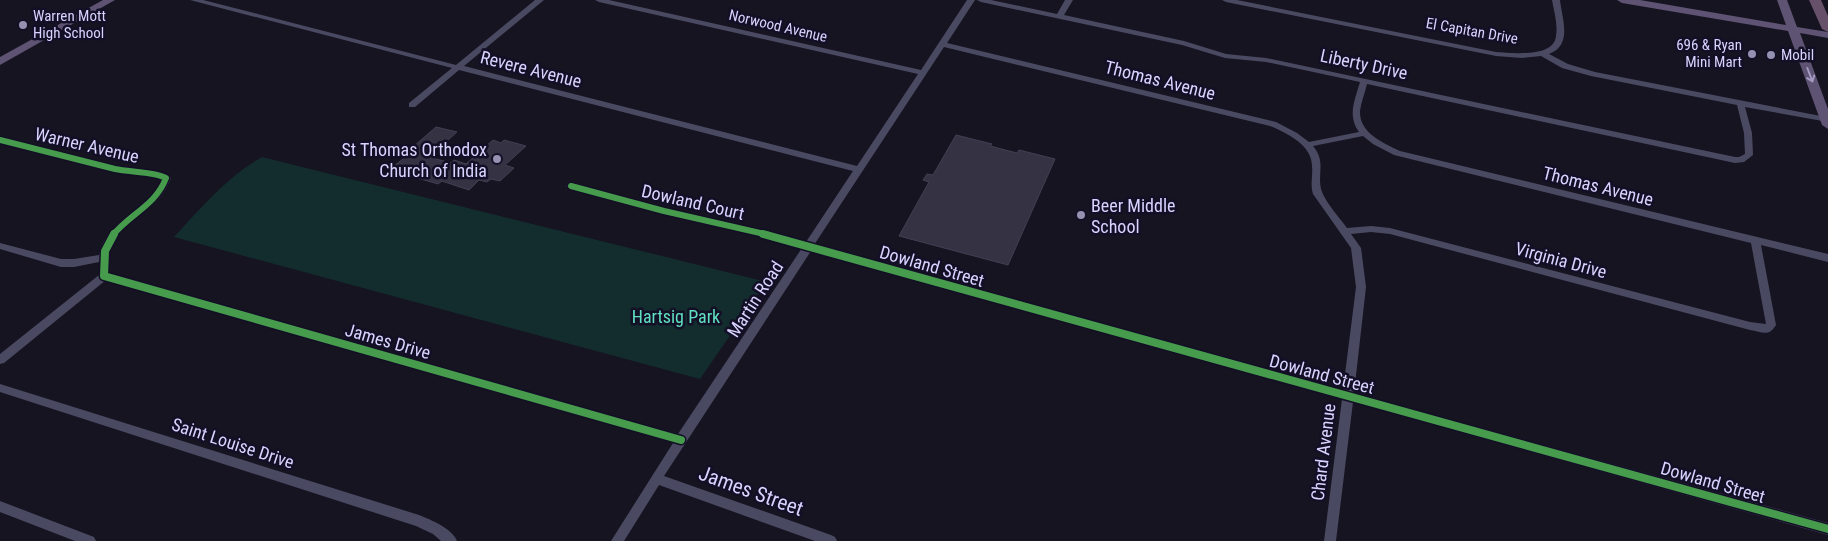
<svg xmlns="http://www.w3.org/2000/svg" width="1828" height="541" font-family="'Roboto Condensed',sans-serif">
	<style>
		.green { fill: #132c2d }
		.building { fill: #343243; stroke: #433f54 }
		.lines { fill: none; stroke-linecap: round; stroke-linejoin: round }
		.minor { fill: #4a4962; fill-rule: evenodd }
		.major { fill: #5e5373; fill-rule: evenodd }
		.highway { fill: #67516a; fill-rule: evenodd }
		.cycleway-far1-casing { stroke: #130f26; stroke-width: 9 }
		.cycleway-casing { stroke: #130f26; stroke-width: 11 }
		.cycleway-far1 { stroke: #469c4c; stroke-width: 6 }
		.cycleway { stroke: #469c4c; stroke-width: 8 }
		.oneway { stroke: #a29ac0 }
		.poi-dot { fill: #9591b1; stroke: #130f26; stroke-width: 2 }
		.labels { text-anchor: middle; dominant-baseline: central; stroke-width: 5; stroke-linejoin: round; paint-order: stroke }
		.far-poi-label { font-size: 15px; fill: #d9d4ff; stroke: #130f26; text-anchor: start }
		.far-street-label { font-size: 15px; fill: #d9d4ff; stroke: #130f26 }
		.street-label { font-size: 18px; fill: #d9d4ff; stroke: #130f26 }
		.poi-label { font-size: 18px; fill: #d9d4ff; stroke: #130f26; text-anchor: end }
		.park-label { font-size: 18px; fill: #5fe0c0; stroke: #130f26 }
		.near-street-label { font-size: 21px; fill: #d9d4ff; stroke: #130f26 }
	</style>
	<rect width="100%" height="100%" fill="#161421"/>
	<path class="green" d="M262,157L767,282L700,379L174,237C202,207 227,177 262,157Z"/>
	<path class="building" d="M436,127L457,132L429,157L451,163L454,160L466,164L493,140L501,143L504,140L526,146L505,165L514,168L500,181L491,179L487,182L479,180L469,190L442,181L438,184L400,173L399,175L388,171L409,154L406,153Z
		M956,135L992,144L990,146L1017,153L1019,150L1055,159L1008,265L899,236L929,182L923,180L927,174L933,175Z"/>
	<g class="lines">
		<path class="minor" d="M190,0H203L456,65L535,0H544L464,66L857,166L918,74L599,2L595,0H609L921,70L967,0H975L947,43L1276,122L1297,133L1309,142L1359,132C1347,115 1355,100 1360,82L1266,62L1225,58L1182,45L981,2L977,0H991L1057,14L1065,0H1073L1064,15L1184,41L1226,54L1266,58L1735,157H1739L1745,154L1744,133L1737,105L1591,76L1562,68L1541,56L1522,58L1496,56L1226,2L1222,0H1237L1496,52C1512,53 1554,58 1556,36C1558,24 1554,12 1552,0H1560C1562,19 1573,45 1549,54L1568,64L1595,72L1826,117L1828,118V122L1745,107L1752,133L1753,155L1744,162L1735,163L1367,84C1365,93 1361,102 1360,111C1359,133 1383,143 1400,151L1828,254V262L1761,245L1776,325C1769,337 1762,332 1750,330L1390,234L1371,232L1351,234L1361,248L1366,287L1354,393L1828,523V535L1353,402L1336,541H1324L1342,399L811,251L664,476L831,535L835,537L837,541H815L659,485L624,541H611L673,443L106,280L4,363L0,364V354L99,275V262L74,267H61L0,249V243L61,259H74L99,255C106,219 149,212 161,179C152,175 131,176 119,173C79,165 40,153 0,143V137L115,167C122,168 129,170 136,170C148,171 162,168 171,178C159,211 131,214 115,239C108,249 109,262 109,274L678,434L802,248L792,244L664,214L568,188L566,186L568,184L571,183L664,208L795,238L806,242L853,171L459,70L415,107H409V103L452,68ZM944,47L1270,126C1287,133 1312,145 1312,166C1313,176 1310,184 1313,194L1351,248L1356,287L1343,390L814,245ZM1363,136L1373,144L1394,155L1751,243L1766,324L1750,322L1390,228L1371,226L1347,228C1339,217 1327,204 1322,192C1316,174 1327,163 1313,146Z
			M0,384L419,515C431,520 452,528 457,541H441L433,534L416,526L0,392Z
			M0,501L94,537L96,541H75L0,512Z"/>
		<path class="major" d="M103,0H115L0,65V57Z
			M1617,0H1640L1786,25L1777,0H1787L1797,27L1828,32V38L1800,33L1828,109V129L1822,125L1788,31L1622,3Z"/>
		<path class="highway" d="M1809,0H1821L1828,16V32L1822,29Z"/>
		<defs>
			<path id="cycleway-far1" d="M0,140L115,169C129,172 156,172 166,178C156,205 130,214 113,235
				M571,186L664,211L769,235"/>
			<path id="cycleway" d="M114,234L105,251L104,276L681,440
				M763,234L1828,529"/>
		</defs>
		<use href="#cycleway-far1" class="cycleway-far1-casing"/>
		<use href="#cycleway" class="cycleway-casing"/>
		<use href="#cycleway-far1" class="cycleway-far1"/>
		<use href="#cycleway" class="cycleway"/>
	</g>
	<defs><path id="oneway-shaft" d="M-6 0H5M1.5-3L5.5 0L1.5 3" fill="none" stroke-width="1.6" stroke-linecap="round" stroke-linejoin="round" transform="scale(1.25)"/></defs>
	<use class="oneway" href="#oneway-shaft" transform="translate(1810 75) rotate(69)"/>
	<g class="poi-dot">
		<circle cx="23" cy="25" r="5"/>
		<circle cx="1752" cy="54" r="5"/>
		<circle cx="1771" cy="55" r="5"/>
		<circle cx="497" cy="159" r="5"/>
		<circle cx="1081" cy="215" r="5"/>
	</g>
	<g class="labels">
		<g class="far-poi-label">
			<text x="33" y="16">Warren Mott<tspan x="33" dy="17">High School</tspan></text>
			<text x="1742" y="45" text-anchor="end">696 &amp; Ryan<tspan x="1742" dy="17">Mini Mart</tspan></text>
			<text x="1781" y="55">Mobil</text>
		</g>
		<g class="far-street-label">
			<text transform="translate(778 26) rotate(13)">Norwood Avenue</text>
			<text transform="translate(1472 31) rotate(10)">El Capitan Drive</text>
		</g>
		<g class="street-label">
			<text transform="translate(1364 64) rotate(12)">Liberty Drive</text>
			<text transform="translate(531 69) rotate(14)">Revere Avenue</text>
			<text transform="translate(1160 80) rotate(14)">Thomas Avenue</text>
			<text transform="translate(87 145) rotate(13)">Warner Avenue</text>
			<text transform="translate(1598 186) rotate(14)">Thomas Avenue</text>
			<text transform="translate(693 202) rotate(13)">Dowland Court</text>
			<text transform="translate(1561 260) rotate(15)">Virginia Drive</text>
			<text transform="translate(932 266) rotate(16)">Dowland Street</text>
			<text transform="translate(755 299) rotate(-57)">Martin Road</text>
			<text transform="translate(388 341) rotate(16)">James Drive</text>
			<text transform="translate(1322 374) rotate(15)">Dowland Street</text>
			<text transform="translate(233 443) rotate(18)">Saint Louise Drive</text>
			<text transform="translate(1323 452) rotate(-83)">Chard Avenue</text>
			<text transform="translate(1713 482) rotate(16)">Dowland Street</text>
		</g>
		<g class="poi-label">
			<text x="487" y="149">St Thomas Orthodox<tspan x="487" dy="21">Church of India</tspan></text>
			<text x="1091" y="205" text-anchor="start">Beer Middle<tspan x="1091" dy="21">School</tspan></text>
		</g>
		<g class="park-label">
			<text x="676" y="316">Hartsig Park</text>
		</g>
		<g class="near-street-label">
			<text transform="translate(751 491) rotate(20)">James Street</text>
		</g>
	</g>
</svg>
